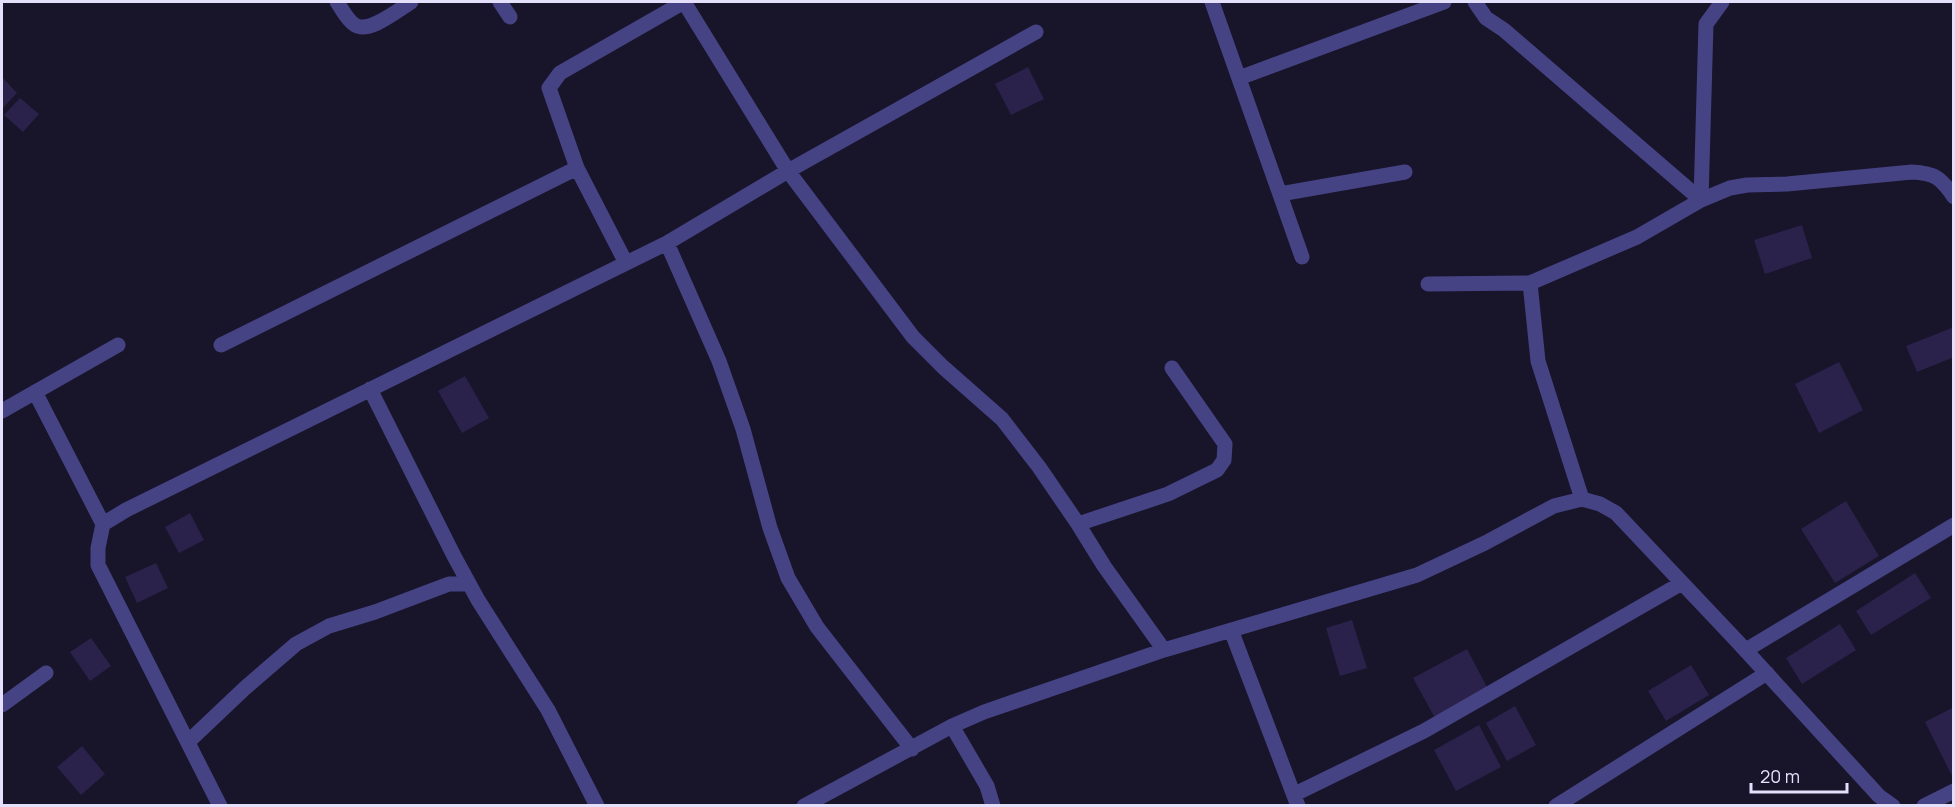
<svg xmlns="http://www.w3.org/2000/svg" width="1955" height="807" font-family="Manrope,sans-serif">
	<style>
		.building { fill: #2a224a }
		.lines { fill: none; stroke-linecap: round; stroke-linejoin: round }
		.minor { stroke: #464385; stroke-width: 15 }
	</style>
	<rect width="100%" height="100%" fill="#18142a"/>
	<path class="building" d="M1028,67L1044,99L1011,115L995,84Z
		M2,77L17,93L2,109Z
		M20,98L39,114L23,132L4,115Z
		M1802,225L1812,258L1765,274L1754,240Z
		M1954,327V357L1917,372L1906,346Z
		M1839,362L1863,410L1819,433L1795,384Z
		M465,376L489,418L462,433L438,391Z
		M1846,501L1879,556L1835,583L1801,529Z
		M190,513L204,540L179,553L165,527Z
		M156,563L168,588L137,603L125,577Z
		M1915,573L1931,598L1871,635L1856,611Z
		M1352,620L1367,668L1340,676L1326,628Z
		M1840,624L1856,650L1802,684L1786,658Z
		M91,638L111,666L90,681L70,652Z
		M1467,649L1489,691L1436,720L1413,678Z
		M1691,665L1709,695L1666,721L1648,691Z
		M1515,706L1536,745L1507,761L1486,723Z
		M1954,707V780L1925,722Z
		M1479,725L1501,767L1456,791L1434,750Z
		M82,746L105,774L81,795L57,767Z"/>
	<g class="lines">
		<path class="minor" d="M337,2C342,9 347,20 355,25C369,34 398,10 411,2
			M500,2L510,17
			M684,2L788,171L913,337L943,367L1002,419L1039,467L1078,524L1104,566L1164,650
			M1212,2L1302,257
			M1475,2L1486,18L1504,30L1701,200L1730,188L1747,185L1787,184L1912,172C1935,173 1941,178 1954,197
			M1239,78L1444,2
			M1280,194L1405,172
			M667,243L719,361L743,429L770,528L788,578L817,627L912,749
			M626,263L577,168L549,88L560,73L684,2
			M1530,283L1538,361L1582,499
			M1428,284L1530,283L1637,237L1701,200L1706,24L1722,2
			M221,345L577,168
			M370,389L454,556L478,600L548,710L597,806
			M35,392L103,524
			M2,411L118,345
			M1078,524L1168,494L1217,470L1224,460L1225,444L1172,368
			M1231,630L1298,806
			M1746,650L1954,525
			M2,705L46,673
			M952,726L987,786L993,806
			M188,742L245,688L296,644L329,626L375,612L449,584H469
			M1295,794L1424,731L1682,583
			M220,806L98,565V548L103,524L126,510L667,243L788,171L1036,32
			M804,806L952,726L984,712L1164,650L1417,575L1485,543L1554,506L1582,499L1600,504L1616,513L1737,641L1879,796L1893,806
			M1556,806L1767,673
			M1924,806L1954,791"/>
	</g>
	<rect width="1955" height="807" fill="none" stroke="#e4e0fc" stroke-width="6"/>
	<path d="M1751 783v9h96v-9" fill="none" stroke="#e4e0fc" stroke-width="3"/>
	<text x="1760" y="783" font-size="18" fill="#e4e0fc" stroke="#18142a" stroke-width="4.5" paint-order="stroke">20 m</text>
</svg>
